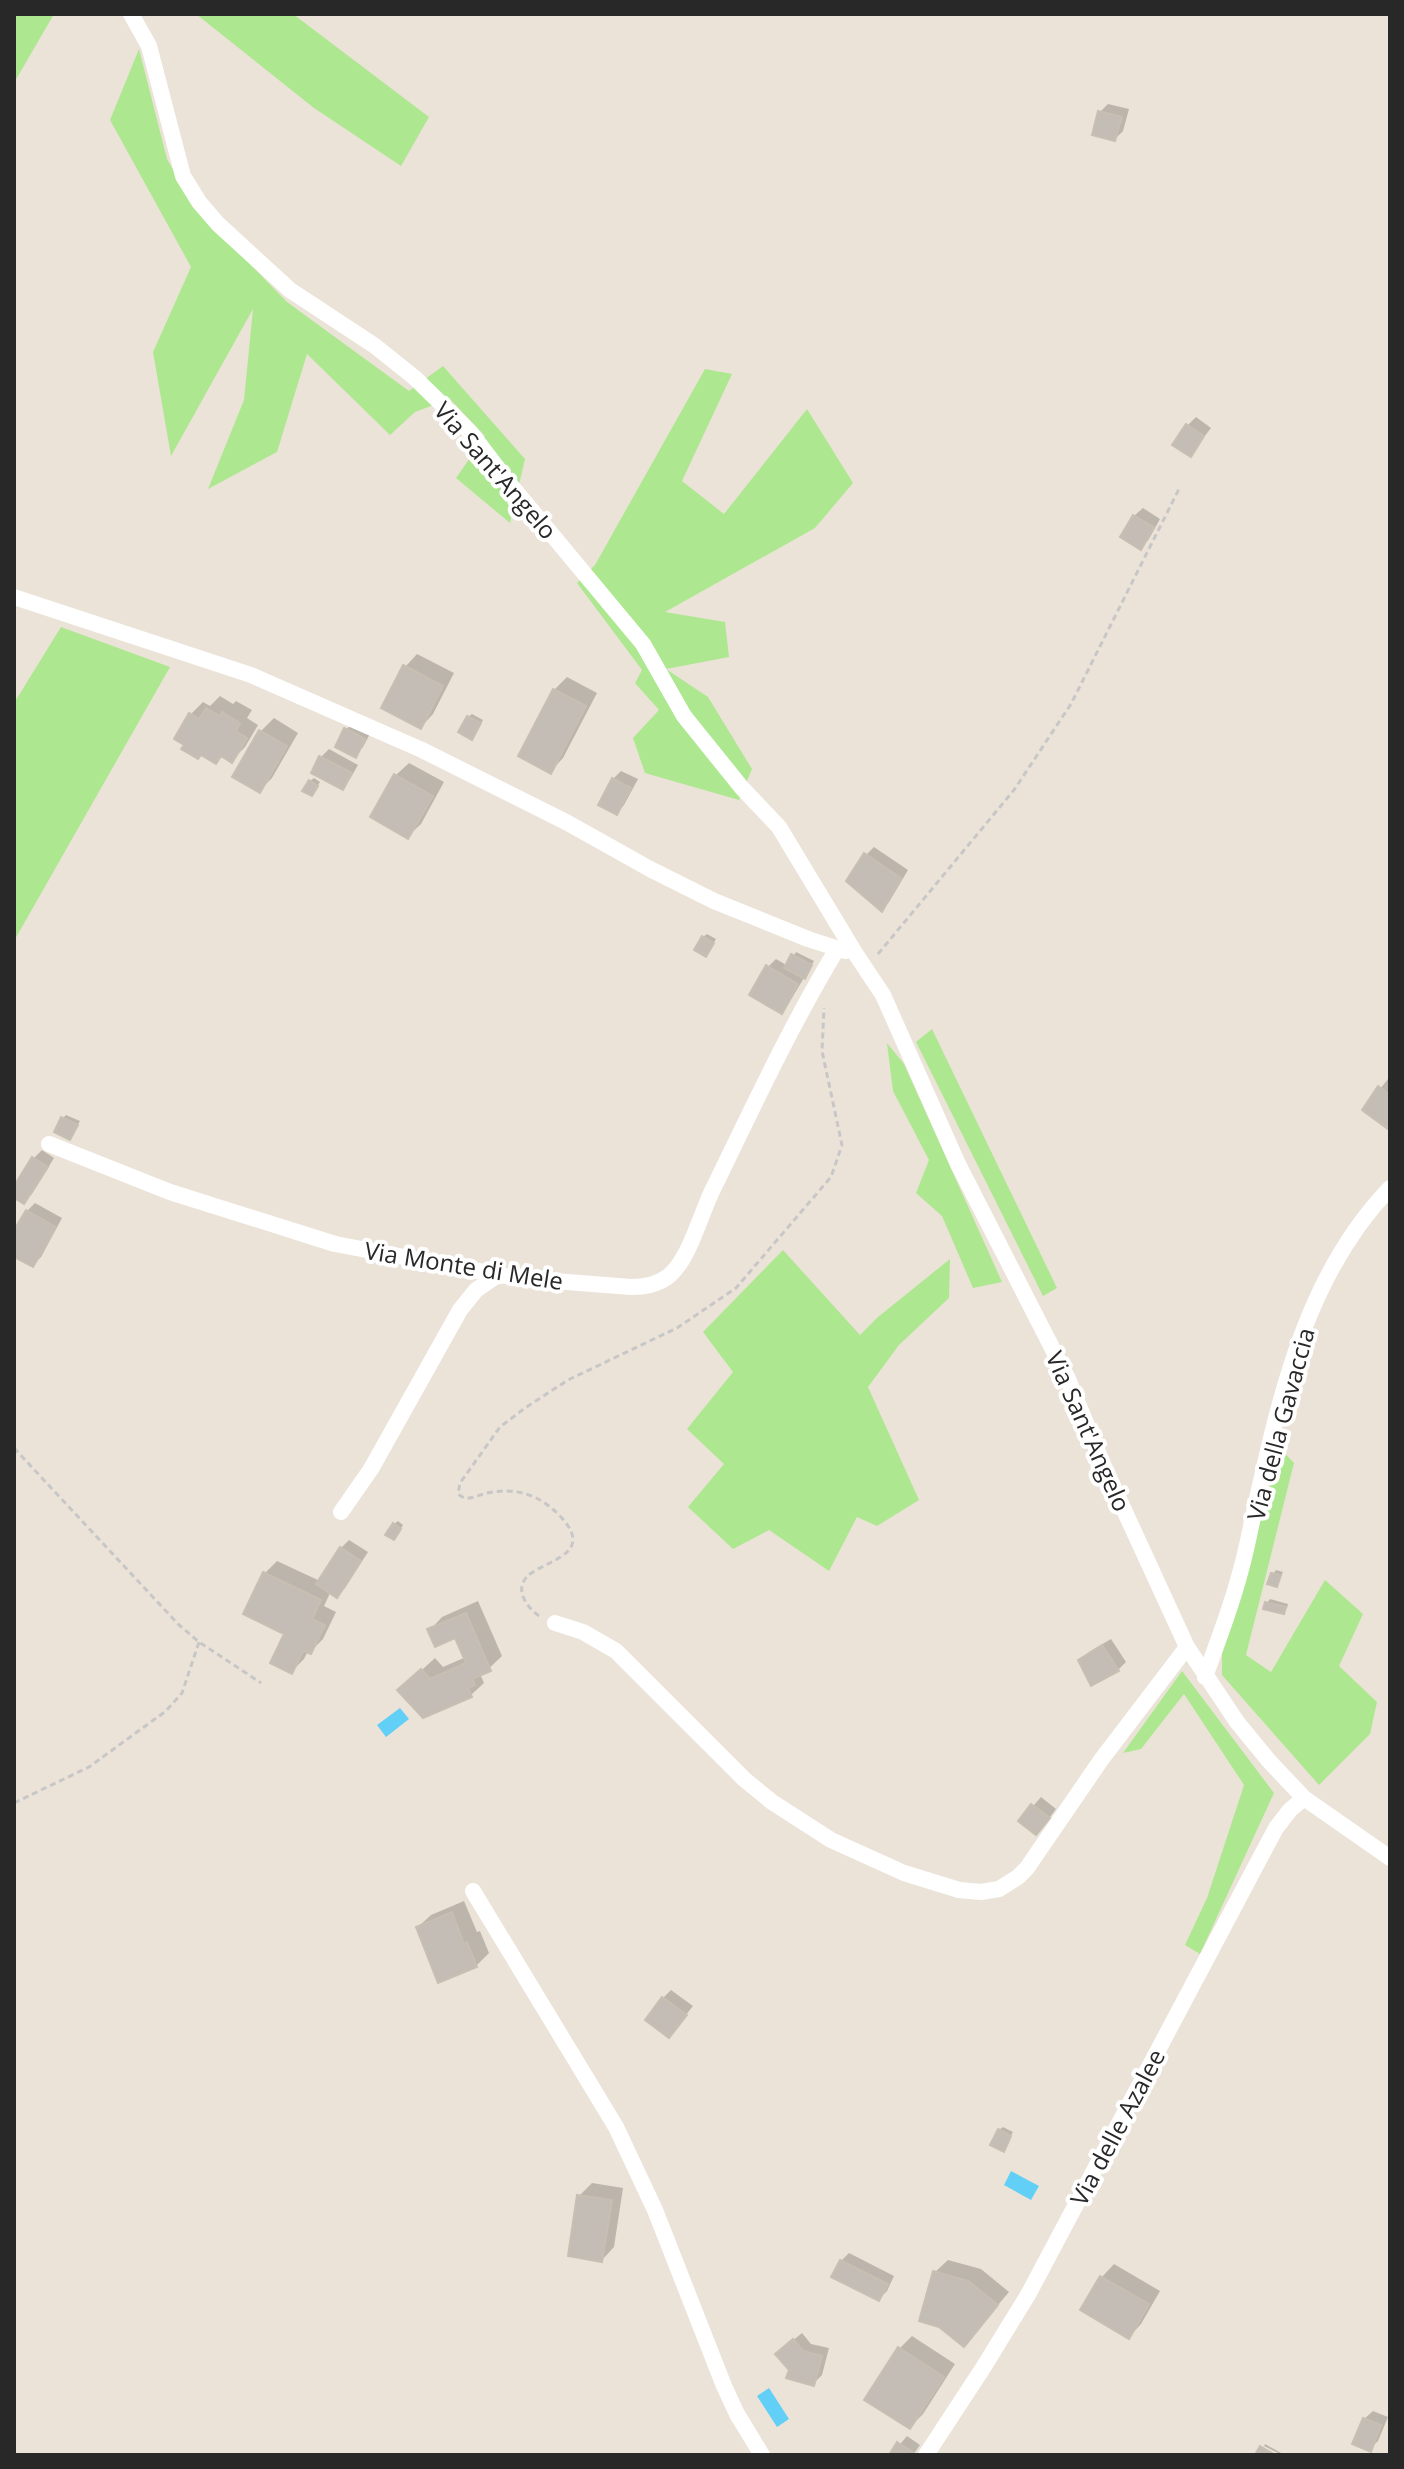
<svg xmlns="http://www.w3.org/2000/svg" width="1404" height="2469" font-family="'Open Sans',sans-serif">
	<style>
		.green { fill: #ade790 }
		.water { fill: #62cff7 }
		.shadow { fill: #0003 }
		.building { fill: #c3bdb5; stroke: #c7bfb2; stroke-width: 2 }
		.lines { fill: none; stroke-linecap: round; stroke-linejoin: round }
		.path { stroke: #c7c7c7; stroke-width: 3; stroke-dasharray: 6 4; stroke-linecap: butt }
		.street { stroke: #fff; stroke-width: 16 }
		.labels { text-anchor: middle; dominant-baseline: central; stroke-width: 8; stroke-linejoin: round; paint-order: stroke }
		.street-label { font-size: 24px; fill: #282828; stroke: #fff }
	</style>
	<rect width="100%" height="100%" fill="#ece3d8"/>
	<path class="green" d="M14,14H54L14,83Z
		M196,14H293L429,117L401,166L314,108Z
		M139,49L167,159L195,208L287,302L409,391L443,366L525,459L510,523L456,478L485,436L450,399L415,412L390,435L307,354L277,452L208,489L244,400L253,309L171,456L153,352L191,267L110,120Z
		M705,369L732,374L682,481L724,514L807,409L853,483L815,528L665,612L725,622L729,657L666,669L708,697L752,769L739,800L645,773L633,738L659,710L635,683L642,670L577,583L595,565Z
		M61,627L170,667L14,941V703Z
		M932,1029L1057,1288L1043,1296L916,1042Z
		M887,1043L904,1064L1002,1282L973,1288L942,1216L916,1193L929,1160L893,1091Z
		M783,1250L860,1335L878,1317L950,1259L949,1298L899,1345L868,1387L919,1500L877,1526L857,1517L829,1571L769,1530L733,1549L688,1507L724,1464L687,1429L733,1372L703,1332Z
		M1281,1449L1294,1463L1246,1655L1271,1672L1325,1580L1363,1614L1339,1666L1377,1702L1370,1734L1319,1785L1222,1675V1653Z
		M1182,1671L1274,1793L1200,1954L1185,1945L1207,1898L1244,1785L1184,1694L1141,1749L1123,1753Z"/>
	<path class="water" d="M400,1708L409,1719L386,1737L377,1725Z
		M1011,2171L1039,2186L1031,2200L1004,2185Z
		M769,2388L789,2419L777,2427L757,2396Z"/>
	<path class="shadow" d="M1108,104L1129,109L1123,131L1115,139L1100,112Z
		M1196,417L1211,428L1190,455L1188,425Z
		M1143,508L1160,519L1149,539L1141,547L1134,516Z
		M417,654L454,673L433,714L421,727L405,667Z
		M567,677L597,693L563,758L551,771L554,690Z
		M220,696L233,704L236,701L252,710L247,718L258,725L245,747L232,760L223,754L215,762L191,714L203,702L210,706Z
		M472,714L483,720L475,734L468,717Z
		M274,718L298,733L272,778L259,791L235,776L261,731Z
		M354,721L372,730L363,747L355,755L346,730Z
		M329,749L358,765L350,779L342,787L321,757Z
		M409,763L444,782L421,824L408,836L373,816L396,775Z
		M621,771L638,779L624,805L616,813L600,804L613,779Z
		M314,778L320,782L315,790L310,781Z
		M874,847L908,870L889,902L882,909L866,855Z
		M707,934L716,939L709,951L703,937Z
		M796,952L814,961L789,1003L781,1011L768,967L776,959L788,966Z
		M1388,1079L1390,1081V1124L1388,1126L1364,1109Z
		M66,1115L80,1121L70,1137L63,1118Z
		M42,1150L54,1158L32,1194L24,1202L14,1195V1190L34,1158Z
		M35,1203L62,1218L41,1257L33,1265L14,1254V1234L27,1211Z
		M398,1521L403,1525L397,1535L394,1524Z
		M349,1540L368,1552L345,1588L337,1596L331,1591L324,1606L336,1612L323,1639L310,1652L308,1651L304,1659L291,1672L287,1633L265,1573L277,1561L320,1581L341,1548Z
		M1276,1570L1283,1572L1277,1585L1273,1574Z
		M1270,1599L1288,1604L1287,1608L1283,1612L1267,1603Z
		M478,1601L502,1656L481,1676L484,1683L471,1695L413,1678L435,1658L443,1667L466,1657L456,1636L430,1630L442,1617Z
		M1111,1639L1126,1662L1118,1670L1092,1683L1080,1661L1089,1652Z
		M1041,1797L1056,1809L1044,1825L1021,1820Z
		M464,1901L477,1932L480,1931L489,1953L476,1966L418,1927L431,1915Z
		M671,1990L693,2006L669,2036L663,1998Z
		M1003,2127L1013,2132L1003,2150L999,2130Z
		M592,2183L623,2188L614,2247L602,2260L579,2196Z
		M849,2253L894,2276L887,2291L879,2299L841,2261Z
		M948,2260L981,2269L1009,2292L964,2345L935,2272Z
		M1114,2264L1160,2291L1141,2324L1129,2337L1083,2309L1102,2277Z
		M802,2333L811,2344L829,2348L822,2375L814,2383L791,2369L786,2346Z
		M912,2336L955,2364L923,2414L910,2427L900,2348Z
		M1373,2411L1388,2417L1378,2441L1370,2449L1364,2419Z
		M907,2436L920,2445L913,2455H891Z
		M1265,2444L1283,2454L1282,2455L1264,2446Z"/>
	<path class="building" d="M1098,111L1122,117L1115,141L1092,135Z
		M1186,424L1204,436L1191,457L1172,445Z
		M1133,515L1154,527L1141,550L1120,537Z
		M403,665L443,686L421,729L381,708Z
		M553,689L586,706L551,774L518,756Z
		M206,708L220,716L222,712L240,723L236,731L247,738L232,763L221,756L216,764L201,755L198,759L181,749L184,745L174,739L189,713L199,719Z
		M467,716L481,723L472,740L458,732Z
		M344,728L365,739L356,758L335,747Z
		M259,730L287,746L260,793L232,777Z
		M319,756L352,773L343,790L311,773Z
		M394,774L433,796L408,839L370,817Z
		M612,778L631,788L617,815L598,805Z
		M309,780L318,786L312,796L302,791Z
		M864,853L901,878L882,912L846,881Z
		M702,936L714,943L706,957L694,950Z
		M791,954L812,965L805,979L784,968Z
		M766,965L798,984L782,1014L749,995Z
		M1378,1086L1390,1095L1388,1129L1362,1110Z
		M61,1117L78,1125L70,1140L54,1132Z
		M32,1157L48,1167L24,1204L14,1198V1186Z
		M26,1210L56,1227L33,1267L14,1257V1230Z
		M393,1523L401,1529L394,1540L385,1535Z
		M340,1547L361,1561L337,1598L316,1584Z
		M263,1572L321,1600L312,1619L325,1625L311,1654L303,1651L292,1674L270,1663L284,1634L243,1614Z
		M1271,1573L1281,1575L1277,1587L1267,1584Z
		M1265,1602L1286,1607L1284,1614L1263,1609Z
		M466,1613L491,1671L472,1679L475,1685L468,1688L472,1697L423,1718L397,1690L421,1669L430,1679L466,1663L455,1638L435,1647L427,1629Z
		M1102,1645L1119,1671L1091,1686L1078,1660Z
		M1031,1804L1050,1818L1036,1835L1018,1821Z
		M452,1912L464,1944L467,1942L477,1967L438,1983L416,1927Z
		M662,1997L687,2015L669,2038L645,2020Z
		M998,2129L1011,2136L1004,2152L990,2145Z
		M577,2195L612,2200L602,2262L568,2256Z
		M840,2260L888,2284L879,2301L831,2277Z
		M933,2271L968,2281L998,2305L964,2347L939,2327L919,2321Z
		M1100,2276L1149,2304L1129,2339L1080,2310Z
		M793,2339L803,2351L822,2356L814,2386L786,2378L789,2370L775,2354Z
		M898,2347L944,2377L910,2429L864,2400Z
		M1363,2418L1381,2425L1371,2452L1352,2444Z
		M897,2442L914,2453L913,2455H889Z
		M1260,2446L1275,2455H1255Z"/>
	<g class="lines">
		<path class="path" d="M878,954L1014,790L1071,704L1179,489
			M14,1448L178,1624L199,1642L261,1683
			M539,1616C524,1605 512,1585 533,1572C555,1558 593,1551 560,1516C540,1495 517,1487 487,1493C479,1495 472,1499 464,1498L458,1494L460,1483L500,1427L525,1408L568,1380L677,1328L736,1288L831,1177L842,1145L822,1051L824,1008
			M14,1803L89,1767L166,1711L182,1693L199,1642"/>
		<path class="street" d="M131,14L149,46L183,176L199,202L218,224L290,290L375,346L415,378L471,433L509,483L643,644L684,716L742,788L779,827L855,953L883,995L958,1164L1068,1379L1102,1462L1187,1647L1237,1722L1269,1761L1304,1798L1390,1858
			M14,597L251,675L422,750L566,822L650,869L714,901L808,939L845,951
			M49,1144L170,1192L335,1244L516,1278L631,1287C645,1287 660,1284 671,1274C691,1255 701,1212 714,1187C753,1107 791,1025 837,949
			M341,1512L371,1469L460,1310L476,1290L498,1275
			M555,1623L583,1632L616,1651L744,1779L772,1802L831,1840L904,1873L959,1890L981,1892L999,1889L1018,1877L1027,1868L1101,1760L1187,1647
			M1205,1677C1217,1643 1231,1608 1240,1573C1248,1546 1252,1518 1259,1490C1283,1382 1311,1270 1390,1188
			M473,1891L616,2127L655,2210L724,2386L737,2414L762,2455
			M926,2455L983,2368L1029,2293L1276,1828L1290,1810L1304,1798"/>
	</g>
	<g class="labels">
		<g class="street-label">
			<text transform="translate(496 470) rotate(49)">Via Sant'Angelo</text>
			<text transform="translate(464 1265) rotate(9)">Via Monte di Mele</text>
			<text transform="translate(1280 1424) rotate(-75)">Via della Gavaccia</text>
			<text transform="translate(1089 1431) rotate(66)">Via Sant'Angelo</text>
			<text transform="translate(1117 2127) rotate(-62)">Via delle Azalee</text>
		</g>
	</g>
	<rect width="1404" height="2469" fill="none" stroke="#282828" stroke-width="32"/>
</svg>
